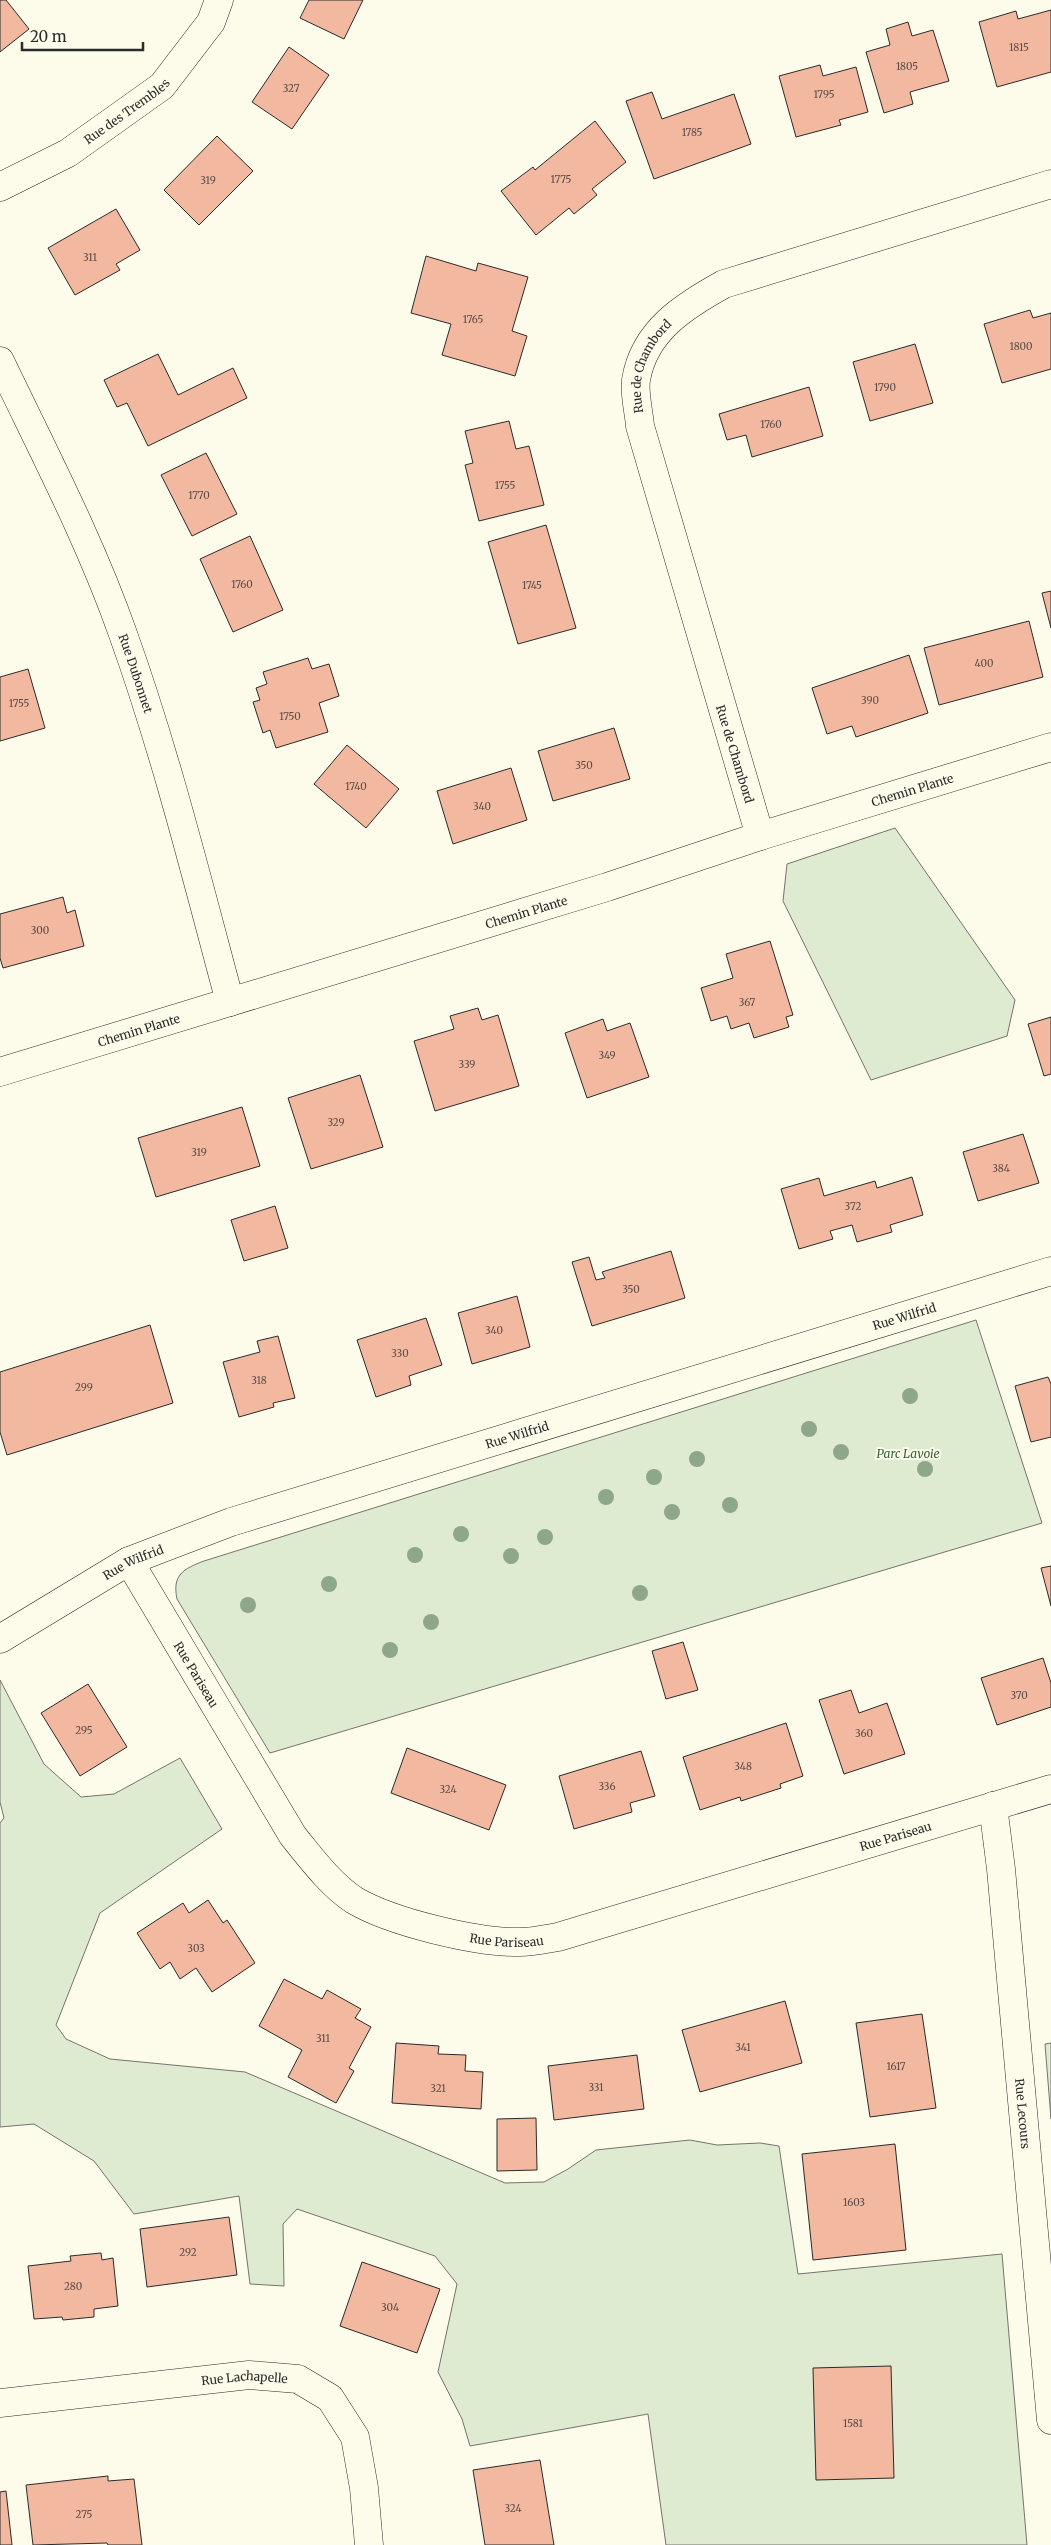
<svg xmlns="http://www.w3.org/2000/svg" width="1051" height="2545" font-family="Merriweather,serif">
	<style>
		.green { fill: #deebd1; stroke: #74746e }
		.building { fill: #f2b8a0; stroke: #2b2b2b }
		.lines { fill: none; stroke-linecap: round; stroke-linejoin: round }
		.street-casing { stroke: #2b2b2b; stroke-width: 29 }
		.street { stroke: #fdfbea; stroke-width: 28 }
		.tree { fill: #8ea78a }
		.labels { text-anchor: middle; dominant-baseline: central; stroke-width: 4; stroke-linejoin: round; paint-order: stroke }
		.number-label { font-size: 10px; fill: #5d4e48 }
		.street-label { font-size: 12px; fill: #2b2b2b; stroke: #fdfbea }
		.park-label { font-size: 12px; font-style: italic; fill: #34623c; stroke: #fdfbea }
	</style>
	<rect width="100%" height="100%" fill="#fdfbea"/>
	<path class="green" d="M895,828L1015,1000L1007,1036L871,1080L783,901L787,864Z
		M976,1320L1042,1523L270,1753L177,1599C172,1575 183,1569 204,1561Z
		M0,1680L44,1764L81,1797L114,1794L180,1758L222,1829L100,1913L56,2025L66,2039L110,2059L245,2072L505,2183L544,2182L568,2169L596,2150L690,2140L717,2145L760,2143L779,2146L798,2274L1002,2254L1027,2545H666L648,2414L470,2446L462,2419L438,2372L457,2284L435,2256L297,2209L283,2224L284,2286L250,2284L239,2196L134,2214L94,2161L34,2124L0,2127V1823L4,1818L0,1802Z
		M1051,2043V2119L1045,2044Z"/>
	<path class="building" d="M0,0H6L29,29L0,52Z
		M309,0H363L344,39L300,18Z
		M1051,10V72L997,87L979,22L1016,11L1018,19Z
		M908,22L912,36L933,30L949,81L910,92L913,104L884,113L866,52L890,45L886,29Z
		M289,47L329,75L292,129L252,102Z
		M820,65L823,76L856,67L868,112L839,120L841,125L796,137L779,76Z
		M652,92L662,119L734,94L751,144L654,179L626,101Z
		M595,121L626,162L592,189L597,195L574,214L569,208L536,235L501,191L533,167L535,170Z
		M217,136L253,171L199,225L164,190Z
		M116,209L140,250L116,264L120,270L75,295L48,248Z
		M426,256L476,271L478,263L528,277L512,331L527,336L515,376L442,355L451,324L411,313Z
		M1030,310L1033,318L1051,313V369L1002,383L984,324Z
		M915,344L933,403L870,421L853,362Z
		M158,354L178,395L233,368L247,398L148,446L127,403L117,407L104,380Z
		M809,387L823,436L752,457L746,435L727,440L719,414Z
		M509,421L516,449L529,446L544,505L479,521L465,465L473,463L465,431Z
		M206,453L237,514L192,536L161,475Z
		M546,525L576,628L518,644L488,542Z
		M250,536L283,610L233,632L200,559Z
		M1051,591V628L1042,593Z
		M1029,621L1043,677L939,705L924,648Z
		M909,655L928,713L856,737L852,726L827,734L812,688Z
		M308,658L312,669L329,664L339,696L319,703L328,732L276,748L270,730L263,733L253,702L260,700L256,688L267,684L263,672Z
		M28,669L45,728L0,741V677Z
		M614,728L630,779L553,801L538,751Z
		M347,745L399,789L366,828L314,784Z
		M511,768L527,820L453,844L437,791Z
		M63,897L67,913L75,910L84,946L3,968L0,958V914Z
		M770,941L793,1015L786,1017L789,1027L754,1038L749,1023L731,1029L727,1016L711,1021L701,988L733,978L726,954Z
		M478,1008L482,1020L498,1015L519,1086L435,1111L414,1041L454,1029L450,1016Z
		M1051,1017V1074L1044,1076L1028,1024Z
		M603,1019L607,1031L630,1023L649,1077L587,1098L565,1033Z
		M360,1075L383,1147L311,1169L288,1098Z
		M242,1107L260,1166L156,1197L138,1138Z
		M1023,1134L1039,1183L978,1201L963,1152Z
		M912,1177L923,1215L890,1225L892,1232L857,1242L852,1225L830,1231L833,1239L799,1249L781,1189L819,1178L824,1196L875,1181L877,1188Z
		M275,1206L288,1248L244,1261L231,1220Z
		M671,1251L685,1298L592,1326L572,1262L589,1257L596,1280L605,1278L602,1272Z
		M517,1296L530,1347L472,1364L458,1313Z
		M426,1318L442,1365L409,1376L411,1385L376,1397L357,1340Z
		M150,1325L173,1403L7,1455L0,1432V1372Z
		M278,1336L295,1398L273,1403L274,1407L239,1417L223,1362L260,1352L257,1341Z
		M1048,1377L1051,1384V1437L1031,1442L1015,1386Z
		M1051,1566V1606L1041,1568Z
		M683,1642L698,1690L666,1699L652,1651Z
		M1043,1658L1051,1683V1707L997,1725L981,1678Z
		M88,1684L127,1747L80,1776L41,1713Z
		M851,1690L859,1713L887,1703L905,1754L844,1774L819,1700Z
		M786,1723L803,1776L780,1784L781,1788L741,1801L740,1797L700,1810L683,1757Z
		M407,1748L506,1785L489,1830L391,1793Z
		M641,1751L655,1796L630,1803L632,1812L574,1829L559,1776Z
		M208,1900L223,1923L227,1920L255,1963L212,1992L196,1968L180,1979L170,1962L160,1969L137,1933L183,1903L189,1913Z
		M284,1979L322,1999L327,1990L361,2009L355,2018L371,2027L349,2068L354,2071L336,2103L288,2077L302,2050L259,2026Z
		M785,2001L802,2063L700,2092L682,2030Z
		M922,2014L936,2108L870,2117L856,2023Z
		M396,2043L439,2046L438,2054L466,2055L465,2071L483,2072L481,2109L392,2103Z
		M637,2055L644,2109L554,2120L548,2066Z
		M536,2118L537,2170L497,2171V2119Z
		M895,2144L906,2250L813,2260L802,2154Z
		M229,2217L237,2275L147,2287L140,2229Z
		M101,2253L102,2260L113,2258L118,2306L94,2309V2317L63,2320L62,2317L34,2319L28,2266L71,2261L70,2256Z
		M362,2262L440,2289L417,2353L340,2326Z
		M891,2366L894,2478L816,2480L813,2368Z
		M540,2460L554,2545H485L473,2470Z
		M108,2476V2481L134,2479L142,2545H108L107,2543L33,2545L26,2485Z
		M6,2491L12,2545H0V2492Z"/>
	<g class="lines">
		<defs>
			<g id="street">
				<path id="s1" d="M0,187L68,153L162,86L211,22L219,0"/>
				<path id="s2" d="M0,361C43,451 90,540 123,634C166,754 197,879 230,1002"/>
				<path id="s3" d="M760,836L640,426C639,412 634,394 636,380C644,331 684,306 724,284L1051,184"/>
				<path id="s4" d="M0,1072L607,887L760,836L1051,747"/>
				<path id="s5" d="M129,1561L293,1836C311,1858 330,1884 354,1900C391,1922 477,1943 520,1942C532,1942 546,1939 558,1937L1051,1789"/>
				<path id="s6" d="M0,1639L129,1561L231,1522L1051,1271"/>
				<path id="s7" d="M993,1806L1001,1869L1051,2420"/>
				<path id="s8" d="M0,2403L249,2375L298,2379L330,2398L355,2437L364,2488L369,2545"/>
			</g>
		</defs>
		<use href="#street" class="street-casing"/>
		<use href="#street" class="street"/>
	</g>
	<g class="tree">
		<circle cx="910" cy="1396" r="8"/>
		<circle cx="809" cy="1429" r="8"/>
		<circle cx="841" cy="1452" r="8"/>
		<circle cx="697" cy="1459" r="8"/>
		<circle cx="925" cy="1469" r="8"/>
		<circle cx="654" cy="1477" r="8"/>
		<circle cx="606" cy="1497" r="8"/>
		<circle cx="730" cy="1505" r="8"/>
		<circle cx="672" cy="1512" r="8"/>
		<circle cx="461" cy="1534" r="8"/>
		<circle cx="545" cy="1537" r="8"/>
		<circle cx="415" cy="1555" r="8"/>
		<circle cx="511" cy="1556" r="8"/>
		<circle cx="329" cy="1584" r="8"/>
		<circle cx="640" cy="1593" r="8"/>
		<circle cx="248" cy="1605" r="8"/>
		<circle cx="431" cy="1622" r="8"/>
		<circle cx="390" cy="1650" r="8"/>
	</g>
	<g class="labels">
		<g class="number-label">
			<text x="1019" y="47">1815</text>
			<text x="907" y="66">1805</text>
			<text x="291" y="88">327</text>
			<text x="824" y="94">1795</text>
			<text x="692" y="132">1785</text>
			<text x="561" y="179">1775</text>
			<text x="208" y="180">319</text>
			<text x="90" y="257">311</text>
			<text x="473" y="319">1765</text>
			<text x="1021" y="346">1800</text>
			<text x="885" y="387">1790</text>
			<text x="771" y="424">1760</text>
			<text x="505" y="485">1755</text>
			<text x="199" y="495">1770</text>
			<text x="242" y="584">1760</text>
			<text x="532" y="585">1745</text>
			<text x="984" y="663">400</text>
			<text x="870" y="700">390</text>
			<text x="19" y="703">1755</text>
			<text x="290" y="716">1750</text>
			<text x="584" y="765">350</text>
			<text x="356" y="786">1740</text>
			<text x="482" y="806">340</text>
			<text x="40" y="930">300</text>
			<text x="747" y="1002">367</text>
			<text x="607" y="1055">349</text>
			<text x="467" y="1064">339</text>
			<text x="336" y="1122">329</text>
			<text x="199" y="1152">319</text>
			<text x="1001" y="1168">384</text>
			<text x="853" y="1206">372</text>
			<text x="631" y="1289">350</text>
			<text x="494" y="1330">340</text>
			<text x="400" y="1353">330</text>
			<text x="259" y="1380">318</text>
			<text x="84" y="1387">299</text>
			<text x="1019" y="1695">370</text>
			<text x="84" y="1730">295</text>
			<text x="864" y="1733">360</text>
			<text x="743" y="1766">348</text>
			<text x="607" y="1786">336</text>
			<text x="448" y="1789">324</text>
			<text x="196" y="1948">303</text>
			<text x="323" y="2038">311</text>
			<text x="743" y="2047">341</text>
			<text x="896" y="2066">1617</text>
			<text x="596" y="2087">331</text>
			<text x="438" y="2088">321</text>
			<text x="854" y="2202">1603</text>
			<text x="188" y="2252">292</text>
			<text x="73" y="2286">280</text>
			<text x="390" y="2307">304</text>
			<text x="853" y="2423">1581</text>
			<text x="513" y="2508">324</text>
			<text x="84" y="2514">275</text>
		</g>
		<g class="street-label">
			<text stroke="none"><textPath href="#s1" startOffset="148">Rue des Trembles</textPath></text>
			<text stroke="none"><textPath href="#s3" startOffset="491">Rue de Chambord</textPath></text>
			<text stroke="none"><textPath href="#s2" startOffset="341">Rue Dubonnet</textPath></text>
			<text transform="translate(735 754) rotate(73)">Rue de Chambord</text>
			<text stroke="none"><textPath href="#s4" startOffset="955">Chemin Plante</textPath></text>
			<text stroke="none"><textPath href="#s4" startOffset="550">Chemin Plante</textPath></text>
			<text stroke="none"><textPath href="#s4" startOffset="145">Chemin Plante</textPath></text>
			<text stroke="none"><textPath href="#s6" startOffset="964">Rue Wilfrid</textPath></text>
			<text stroke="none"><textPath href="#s6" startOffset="559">Rue Wilfrid</textPath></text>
			<text stroke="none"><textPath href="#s6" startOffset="154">Rue Wilfrid</textPath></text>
			<text stroke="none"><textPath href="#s5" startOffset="132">Rue Pariseau</textPath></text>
			<text stroke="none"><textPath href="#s5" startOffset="972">Rue Pariseau</textPath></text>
			<text stroke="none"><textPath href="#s5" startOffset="568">Rue Pariseau</textPath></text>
			<text stroke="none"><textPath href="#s7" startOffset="309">Rue Lecours</textPath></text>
			<text stroke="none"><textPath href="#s8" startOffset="246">Rue Lachapelle</textPath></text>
		</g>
		<g class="park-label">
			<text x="908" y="1453">Parc Lavoie</text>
		</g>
	</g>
	<path d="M22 42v8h121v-8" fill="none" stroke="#2b2b2b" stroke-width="2.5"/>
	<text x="30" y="42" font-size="15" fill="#2b2b2b" stroke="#fdfbea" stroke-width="4" paint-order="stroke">20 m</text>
</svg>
